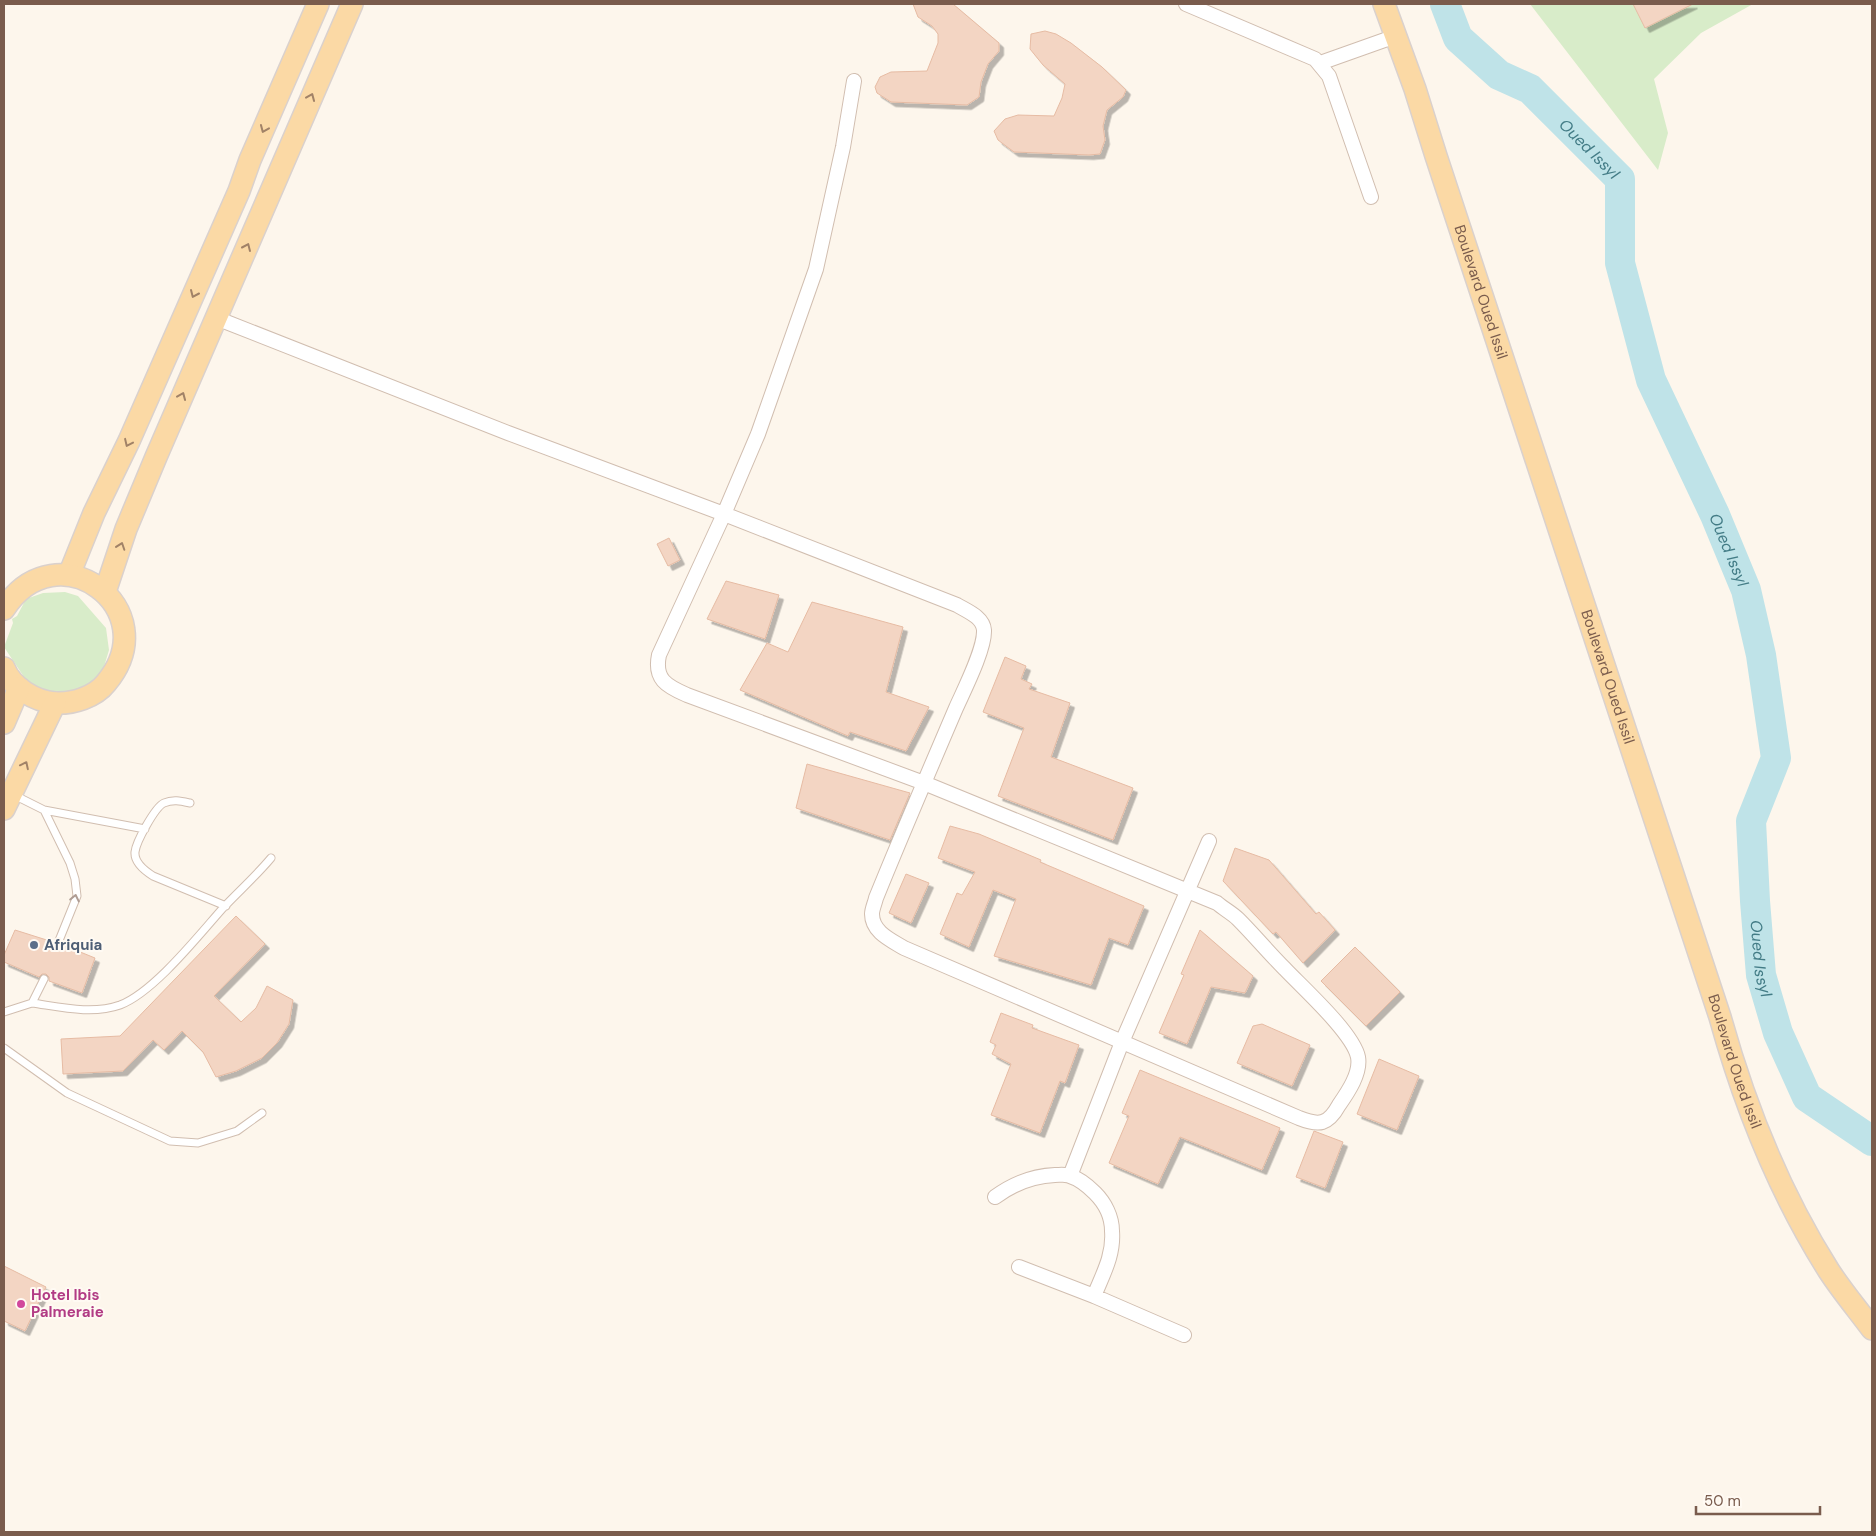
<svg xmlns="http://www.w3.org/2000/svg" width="1876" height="1536" font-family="'DM Sans',sans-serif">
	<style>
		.green { fill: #d8ecc9 }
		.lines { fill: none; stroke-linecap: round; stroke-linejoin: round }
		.river { stroke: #bfe3e8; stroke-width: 30 }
		.building { fill: #f3d5c3; stroke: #e6bba3; filter: url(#shadow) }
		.lane-casing { stroke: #d1beb0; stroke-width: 9 }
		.street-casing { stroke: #d1beb0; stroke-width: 16 }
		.primary-casing { stroke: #dad1cd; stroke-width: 24 }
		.lane { stroke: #fff; stroke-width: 7 }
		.street { stroke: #fff; stroke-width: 14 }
		.primary { stroke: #fbd9a5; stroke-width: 21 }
		.oneway { stroke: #a18267 }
		.oneway2 { stroke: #af9d94 }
		.service-dot { fill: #5c6f8a; stroke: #fffaf3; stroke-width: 2 }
		.hotel-dot { fill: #d1479c; stroke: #fffaf3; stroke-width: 2 }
		.labels { text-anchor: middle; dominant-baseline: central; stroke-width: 4; stroke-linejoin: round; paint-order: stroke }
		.street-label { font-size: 15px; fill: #7a5c4d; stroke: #fffaf3 }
		.service-label { font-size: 15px; font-weight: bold; fill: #4e5e75; stroke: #fffaf3; text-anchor: start }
		.hotel-label { font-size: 15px; font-weight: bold; fill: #b23c85; stroke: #fffaf3; text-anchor: start }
		.water-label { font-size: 16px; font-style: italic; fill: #437c86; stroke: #fffaf3 }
	</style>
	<defs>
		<filter id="shadow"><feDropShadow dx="4.5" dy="4.5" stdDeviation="0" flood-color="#0004"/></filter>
	</defs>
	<rect width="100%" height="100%" fill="#fdf6ec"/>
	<path class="green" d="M1530,4H1753L1701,33L1654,79L1668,133L1658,170Z
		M65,592L78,596L106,628L109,650L103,670L85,688L59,694L32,689L4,647L13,623L12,619L17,616L26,599L43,593Z"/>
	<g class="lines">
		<path class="river" id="s1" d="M1445,4L1458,38L1499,75L1530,89L1620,179V263L1651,380L1715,515L1746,590L1761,655L1776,758L1751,821L1755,901L1761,975L1778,1033L1807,1097L1872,1141"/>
	</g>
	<path class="building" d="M913,4H953L999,43V51L988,64L981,82L979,97L967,105L891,102L877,93L875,87L880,77L891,72L927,71L938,43V34L932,26L918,17Z
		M1633,4H1693L1645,28Z
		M1045,31L1056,34L1071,43L1102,67L1126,90L1123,97L1107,110L1103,126L1105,140L1100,154L1089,155L1014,152L998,140L994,131L1005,119L1018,115L1054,116L1062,98L1065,84L1043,65L1030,49L1031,34Z
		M669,538L680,560L668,566L657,544Z
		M726,581L779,595L765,639L707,619Z
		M812,602L903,627L886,692L929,707L906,751L850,732L848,736L740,690L767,643L788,652Z
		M1005,657L1026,666L1021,679L1032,684L1029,689L1070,703L1051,757L1133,788L1113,840L998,796L1024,728L983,712Z
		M807,764L910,793L890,840L796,808Z
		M950,826L979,834L1041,860L1040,862L1144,906L1128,945L1109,938L1091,985L994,956L1016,899L993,890L969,947L940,934L957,893L962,895L975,872L938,858Z
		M1235,848L1269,860L1316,914L1319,912L1335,930L1303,963L1276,932L1273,934L1223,881Z
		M906,874L929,883L911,923L889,913Z
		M236,916L265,944L214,996L241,1022L256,1008L267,986L293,1000L289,1024L277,1043L262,1058L236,1071L216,1077L203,1052L182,1031L164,1050L153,1040L123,1071L63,1074L61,1039L120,1036Z
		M15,930L53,942L54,946L56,948L63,945L95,958L82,993L49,981V977L46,974H42L39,977L4,962V955Z
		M1200,930L1253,976L1245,993L1211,987L1187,1044L1159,1033L1184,975L1181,974Z
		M1355,947L1400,992L1366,1026L1321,981Z
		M1001,1013L1033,1025L1032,1028L1079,1045L1065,1083L1060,1081L1040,1133L991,1115L1011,1064L992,1054L996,1045L990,1042Z
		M1262,1024L1310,1045L1292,1086L1237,1063L1253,1026Z
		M1379,1059L1419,1076L1397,1130L1357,1114Z
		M1140,1070L1280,1128L1262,1170L1180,1137L1158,1184L1109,1163L1129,1116L1122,1113Z
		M1314,1131L1343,1142L1325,1188L1296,1177Z
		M4,1266L46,1287L25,1331L4,1321Z"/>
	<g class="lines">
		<defs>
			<path id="lane" d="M14,795L44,810L70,863L75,879L77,896L58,943
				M190,803C181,801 173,799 164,803C155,807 136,842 135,852C134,863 145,871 153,876L226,906
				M44,810L145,829
				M32,1003C60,1007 92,1015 120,1005C154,992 198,936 223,908C239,891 256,876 271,858
				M4,1012L32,1003L44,979
				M4,1048L67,1093L170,1141L198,1143L237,1131L262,1113"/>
			<path id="street" d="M1186,4L1315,59L1329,76L1371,197
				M1320,63L1396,36
				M216,318L508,433L724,514L957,605C967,611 983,617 984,630C985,649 964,690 956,708C929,771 902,834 876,898C875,903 872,909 872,914C872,932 891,940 904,948L1299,1118C1319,1126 1328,1125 1339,1105C1348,1092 1361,1073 1358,1057C1353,1033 1303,988 1285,969C1269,953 1254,935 1238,919C1232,913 1224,909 1217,903L924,783L687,695C666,686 654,679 659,655L724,514L758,434L816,269L843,147L854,81
				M1070,1176L1122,1042L1209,841
				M995,1197C1014,1183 1032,1176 1055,1175C1060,1175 1066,1174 1070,1176C1080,1179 1088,1186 1095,1193C1105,1203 1112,1217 1112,1231C1114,1255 1103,1274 1094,1296
				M1019,1267L1094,1296L1184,1335"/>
			<g id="primary">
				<path id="s2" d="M1384,4L1415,89L1436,156L1720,1017C1745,1107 1779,1192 1829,1271C1842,1291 1858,1310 1872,1329"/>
				<path d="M69,575L94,513L129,441L239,191L250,160L318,4"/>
				<path d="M105,592L126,529L156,457L352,4"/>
				<path d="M4,609C57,527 168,609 106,683C95,697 73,704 55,703C35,701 12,688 4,668"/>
				<path d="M4,723L19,688"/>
				<path d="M4,809L55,703"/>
			</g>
		</defs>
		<use href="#lane" class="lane-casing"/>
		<use href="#street" class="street-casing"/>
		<use href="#primary" class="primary-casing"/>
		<use href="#lane" class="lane"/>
		<use href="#street" class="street"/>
		<use href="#primary" class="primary"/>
	</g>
	<defs><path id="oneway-chevron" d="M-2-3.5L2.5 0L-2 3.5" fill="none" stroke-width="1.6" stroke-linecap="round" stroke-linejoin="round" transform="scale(1.25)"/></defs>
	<g class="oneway">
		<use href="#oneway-chevron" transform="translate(311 97) rotate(-67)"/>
		<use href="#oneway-chevron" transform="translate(264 129) rotate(113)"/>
		<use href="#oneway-chevron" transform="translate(247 247) rotate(-66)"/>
		<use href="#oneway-chevron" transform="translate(194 294) rotate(114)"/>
		<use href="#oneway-chevron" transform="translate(182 396) rotate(-67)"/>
		<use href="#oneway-chevron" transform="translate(128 443) rotate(115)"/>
		<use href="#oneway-chevron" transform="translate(121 546) rotate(-71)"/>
		<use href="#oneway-chevron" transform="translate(25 765) rotate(-64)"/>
	</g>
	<use class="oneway2" href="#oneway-chevron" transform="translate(75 898) rotate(-78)"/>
	<circle class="service-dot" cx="34" cy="945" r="5"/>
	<circle class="hotel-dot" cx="21" cy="1304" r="5"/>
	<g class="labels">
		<g class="street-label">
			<text stroke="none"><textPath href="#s2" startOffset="304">Boulevard Oued Issil</textPath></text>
			<text stroke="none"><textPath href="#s2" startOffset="709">Boulevard Oued Issil</textPath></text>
			<text stroke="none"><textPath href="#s2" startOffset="1114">Boulevard Oued Issil</textPath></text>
		</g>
		<g class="service-label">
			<text x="44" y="945">Afriquia</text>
		</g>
		<g class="hotel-label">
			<text x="31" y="1295">Hotel Ibis<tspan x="31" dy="17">Palmeraie</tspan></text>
		</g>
		<g class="water-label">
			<text stroke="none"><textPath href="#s1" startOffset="210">Oued Issyl</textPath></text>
			<text stroke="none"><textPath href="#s1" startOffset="645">Oued Issyl</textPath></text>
			<text stroke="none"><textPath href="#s1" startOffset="1065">Oued Issyl</textPath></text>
		</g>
	</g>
	<rect width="1876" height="1536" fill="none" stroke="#7a5c4d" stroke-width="10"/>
	<path d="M1696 1506v8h124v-8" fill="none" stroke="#7a5c4d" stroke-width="2.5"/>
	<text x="1704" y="1506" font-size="15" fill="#7a5c4d" stroke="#fffaf3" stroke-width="4" paint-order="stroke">50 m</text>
</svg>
